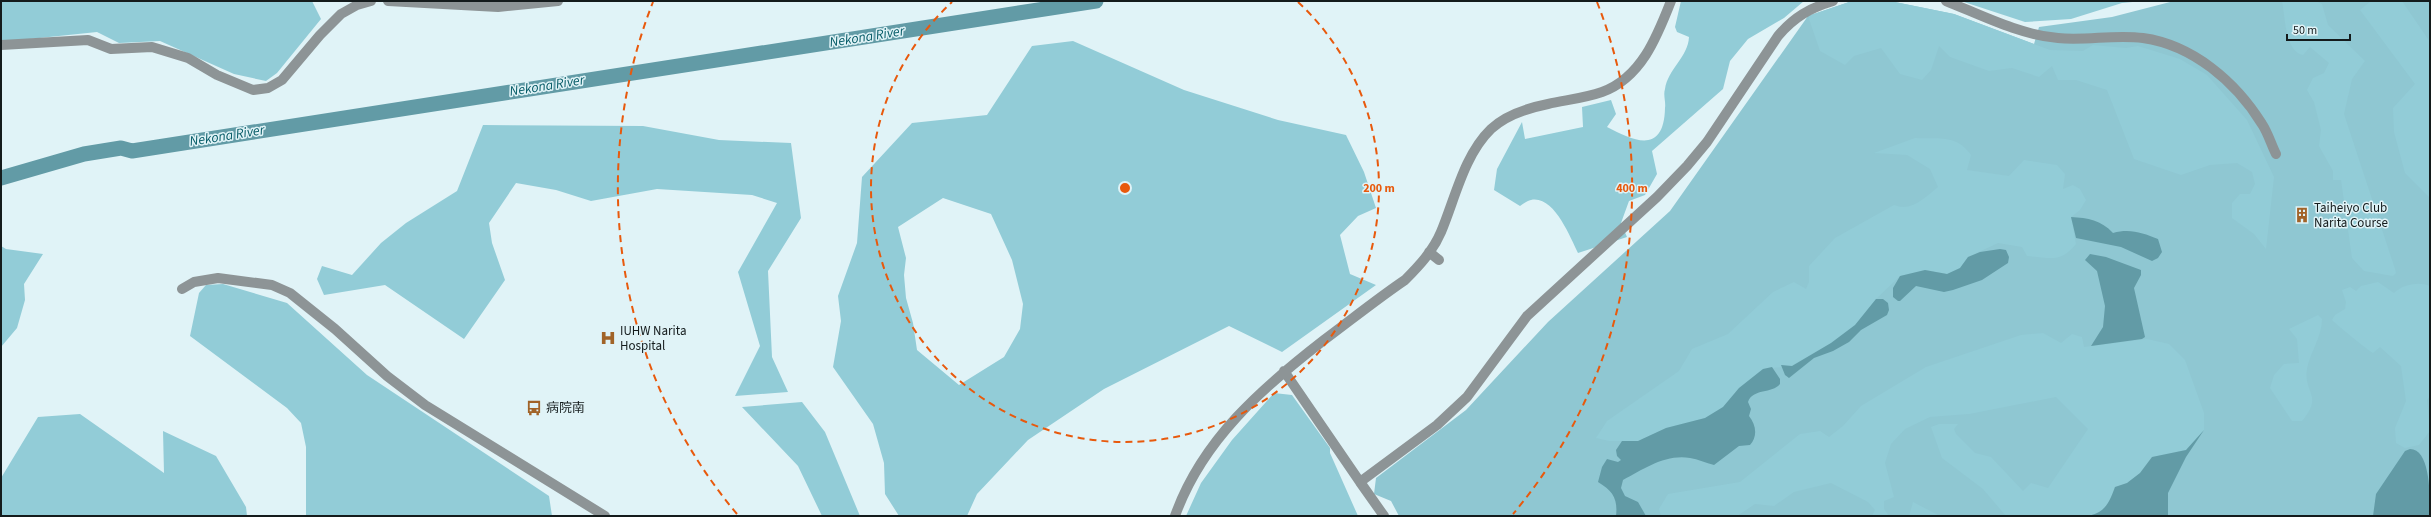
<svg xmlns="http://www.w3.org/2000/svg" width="2431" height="517" font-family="'Source Sans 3','Noto Sans JP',sans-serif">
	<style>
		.green { fill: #8fc7d2 }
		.forest { fill: #92ccd7; fill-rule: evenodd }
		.water { fill: #629ba6 }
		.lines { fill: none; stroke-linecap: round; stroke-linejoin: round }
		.river { stroke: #629ba6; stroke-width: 15 }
		.minor { stroke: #8d9496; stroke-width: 10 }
		.ring { fill: none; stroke: #e8590c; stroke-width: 2; stroke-dasharray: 7 5 }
		.labels { text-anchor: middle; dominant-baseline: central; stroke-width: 3; stroke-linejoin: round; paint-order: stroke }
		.poi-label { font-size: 13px; fill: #141b1c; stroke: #e0f3f7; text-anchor: start }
		.water-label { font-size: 14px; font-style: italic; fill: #065b67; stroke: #e0f3f7 }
		.centre { fill: #e8590c; stroke: #e0f3f7; stroke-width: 2 }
		.ring-label { font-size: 12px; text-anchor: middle; font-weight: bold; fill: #e8590c; stroke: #e0f3f7; stroke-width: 3; stroke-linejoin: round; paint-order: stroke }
	</style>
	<rect width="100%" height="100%" fill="#e0f3f7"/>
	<path class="green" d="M1852,1H1890L1954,14L2034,44L2039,27L2112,17L2174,1H2430V516H1399L1391,501L1374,494L1376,478L1466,410L1548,322L1670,211L1808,16Z"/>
	<path class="forest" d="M1,1H312L321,19L277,73L266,81L234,74L160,41L119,43L97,32L1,42Z
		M1681,1H1804L1784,18L1748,39L1730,61L1723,89L1652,151L1657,174L1645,195L1629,201L1621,223L1627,237L1578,253C1570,237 1554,195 1531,200C1527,201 1523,204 1520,206L1494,190L1497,169L1522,122L1525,139L1583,127L1582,107L1611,100L1616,114L1607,127C1635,142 1664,154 1665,108C1666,102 1663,95 1665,89C1668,69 1688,57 1689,37L1677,32L1675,27Z
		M1852,1H1890L1954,14L2050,50L2083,51L2093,45L2126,48L2138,46L2180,59L2207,75L2247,120L2274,177L2266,249L2254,234L2232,218V203L2240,194H2250L2255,184L2252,172L2237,163L2210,165L2181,175L2134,159L2107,90L2076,80H2058L2052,66L2039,77L2012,68L1989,71L1950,57L1939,46L1931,70L1922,80L1900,74L1881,48L1854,56L1845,65L1820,51L1808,16Z
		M1961,1H2143L2122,3L2071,19L2025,22Z
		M2282,1H2316L2322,4L2328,25L2365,61L2352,79L2344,114L2395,269L2396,273L2393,276L2364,271L2352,258L2341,180H2333V171L2319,146L2321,130L2314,102L2307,90L2313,78L2324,73L2329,63L2310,47L2303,55C2285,52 2285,16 2282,1Z
		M2371,1H2402L2430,42V198L2405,173L2394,132L2393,108L2415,84L2360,10Z
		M1073,41L1184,90L1278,120L1346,135L1364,172L1376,208L1358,216L1340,235L1350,274L1376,285L1282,352L1229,326L1104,389L1028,440L977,494L967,516H899L885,494L884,463L873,424L833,367L841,321L838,296L857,243L862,177L912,123L987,115L1032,46ZM943,198L991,214L1012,260L1023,304L1020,329L1004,357L959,385L917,350L913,323L906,298L904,275L906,258L898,227Z
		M483,125L643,126L719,140L791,143L801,218L768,271L772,357L788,392L735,396L760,346L738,272L777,203L752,195L657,189L591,201L556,190L516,183L489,223L492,243L505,280L464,339L385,285L324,295L317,279L322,266L352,275L381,243L406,223L457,191Z
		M1915,138C1938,139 1957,134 1971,155L1967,170L2009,176L2024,160L2057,165L2065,174L2063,189L2073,185L2080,189L2086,200L2080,210L2071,217L2076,244C2061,263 2050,258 2027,256L2022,247L1998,243L1968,257L1960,268L1947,274L1925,270L1900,276L1876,299L1855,325L1831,343L1791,366L1763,369L1739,388L1723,407L1705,418L1666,428L1638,441H1609L1596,438L1607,421L1679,371L1692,349L1728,334L1773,292L1794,282L1806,289L1809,282V266L1835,238L1894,205C1912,212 1924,198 1938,187L1930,169L1907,155L1874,153Z
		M1,246L6,249L43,254L24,284L25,300L17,328L1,347Z
		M2378,282L2394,293C2402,285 2418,281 2430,286V396L2427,400L2430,431L2419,445L2405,448L2396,443L2395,428L2406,401L2401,366L2380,347L2373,353C2370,352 2336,324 2332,320L2335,315L2345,309L2346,302L2342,290L2350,287L2356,291L2361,286Z
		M223,284L287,303L367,375L549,496L552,516H306V447L301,423L287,408L190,336L199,293L206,285Z
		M2318,315L2322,319C2322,337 2310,352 2307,369C2303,393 2324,395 2302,421H2292L2270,388L2274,375L2284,364L2299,363L2297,339L2289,329Z
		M2043,333L2061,343L2072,334L2082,337L2084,347L2147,339L2169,344L2185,360L2204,413V430L2186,450L2152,457L2140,473L2127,483L2115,487C2109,503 2105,513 2087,516H2006L1983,489L1942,458L1931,427L1939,424H1958L1954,429L1956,434L1975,453L1991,457L2023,491L2031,483L2048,488L2088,429L2056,397L1969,414L1930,417L1905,429L1891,444L1885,463L1894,497L1884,501V509L1889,516H1872L1875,510L1868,502L1831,483L1794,492L1774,506L1755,504L1737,516H1661L1659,509L1668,494L1740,482L1800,434L1820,431L1829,437L1843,426L1861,406L1926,367L2021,335Z
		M1274,393L1292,395L1330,448V453L1358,516H1186L1201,483L1232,440Z
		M802,402L825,432L860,516H822L798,466L742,407Z
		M80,414L164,473L163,431L216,456L246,507L247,516H1V478L38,417Z
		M1913,502L1940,516H1909Z"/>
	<path class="water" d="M2071,217C2088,218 2101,220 2113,233C2130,228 2143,233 2158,239L2162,252L2158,258L2152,261L2121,247L2076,238Z
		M2000,249L2006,250L2009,257L2008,263L1982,280L1953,290L1944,292L1916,286L1900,301H1898L1893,297V288L1900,276L1925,270L1947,274L1960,268L1968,257L1980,252Z
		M2090,254L2106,257L2141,270V275L2134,288L2145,337L2142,339L2091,346L2103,327L2105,306L2097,271L2085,260Z
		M1876,299H1883L1888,303L1889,310L1887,315L1861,330L1849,342L1833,351L1814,358L1789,378L1785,375L1781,365L1792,366L1831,343L1855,325Z
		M1772,367L1780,379V384C1772,394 1753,388 1748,402L1751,409L1749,416C1756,425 1758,436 1750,445L1739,446L1714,465C1706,463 1698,459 1690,458C1665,454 1644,469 1623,480L1621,488L1625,496L1638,502L1646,516H1616C1618,499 1613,491 1598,482L1602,467L1607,459L1618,462L1621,460L1617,456L1616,450L1622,441H1638L1666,428L1705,418L1723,407L1739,388L1763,369Z
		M2204,430L2186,457L2168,493V516H2087C2105,513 2109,503 2115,487L2127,483L2140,473L2152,457L2186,450Z
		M2410,449C2431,449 2430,498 2430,516H2373L2376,494L2405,451Z"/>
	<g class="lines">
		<path class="river" d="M1,178L84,154L121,148L132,151L1096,1"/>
		<path class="minor" d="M388,1L498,7L558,1
			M1946,1C1981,15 2020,35 2058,38C2086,41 2115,34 2143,38C2193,45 2236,82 2262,124C2268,133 2271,144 2276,154
			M1,45L88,40L111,49L152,47L188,58L217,75L253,90L268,88L282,80L320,35L341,14L357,5L371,1
			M1429,252L1439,260
			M182,289L194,282L218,278L272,285L290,293L335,329L387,376L425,405L605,516
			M1284,371L1360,482L1437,425L1467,397L1527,316L1657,197L1687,166L1707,142L1778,36C1794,17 1810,8 1833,1
			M1360,482L1384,516
			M1175,516C1202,440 1262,388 1324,340C1351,320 1377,299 1405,280C1419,266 1433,251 1441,232C1455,199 1464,155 1491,129C1506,115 1528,108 1548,104C1566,100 1585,98 1602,92C1641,78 1657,37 1671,1"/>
	</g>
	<g class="ring">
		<path d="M1298 2A254 254 0 1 1 952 2"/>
		<path d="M737 514A507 507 0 0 1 653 2M1597 2A507 507 0 0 1 1513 514"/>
	</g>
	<defs>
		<symbol id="building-bare" viewBox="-9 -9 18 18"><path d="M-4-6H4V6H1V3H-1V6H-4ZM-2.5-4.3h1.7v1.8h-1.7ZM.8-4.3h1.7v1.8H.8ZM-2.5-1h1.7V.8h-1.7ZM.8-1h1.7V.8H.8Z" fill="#a16328" stroke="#e0f3f7" stroke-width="2.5" paint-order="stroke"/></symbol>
		<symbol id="hospital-bare" viewBox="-9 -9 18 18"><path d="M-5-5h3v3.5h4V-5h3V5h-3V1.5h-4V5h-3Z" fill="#a16328" stroke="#e0f3f7" stroke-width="2.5" paint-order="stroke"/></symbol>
		<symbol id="bus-bare" viewBox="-9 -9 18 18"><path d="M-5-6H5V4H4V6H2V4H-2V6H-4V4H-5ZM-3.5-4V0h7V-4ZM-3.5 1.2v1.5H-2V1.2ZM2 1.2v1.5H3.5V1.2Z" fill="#a16328" stroke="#e0f3f7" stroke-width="2.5" paint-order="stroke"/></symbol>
	</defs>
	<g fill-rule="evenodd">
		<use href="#building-bare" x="2291" y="204" width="22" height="22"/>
		<use href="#hospital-bare" x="597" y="327" width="22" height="22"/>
		<use href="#bus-bare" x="523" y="397" width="22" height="22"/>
	</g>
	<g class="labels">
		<g class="poi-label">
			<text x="2314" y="208">Taiheiyo Club<tspan x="2314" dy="15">Narita Course</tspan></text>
			<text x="620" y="331">IUHW Narita<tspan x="620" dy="15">Hospital</tspan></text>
			<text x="546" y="408">病院南</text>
		</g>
		<g class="water-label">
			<text transform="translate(867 37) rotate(-9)">Nekona River</text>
			<text transform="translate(547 86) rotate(-9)">Nekona River</text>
			<text transform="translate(227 136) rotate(-9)">Nekona River</text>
		</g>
	</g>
	<circle cx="1125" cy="188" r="6" class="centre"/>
	<g class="ring-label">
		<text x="1379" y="192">200 m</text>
		<text x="1632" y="192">400 m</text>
	</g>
	<rect width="2431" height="517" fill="none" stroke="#141b1c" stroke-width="4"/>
	<path d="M2287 34v6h63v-6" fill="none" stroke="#141b1c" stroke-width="2"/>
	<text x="2293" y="34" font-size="12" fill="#141b1c" stroke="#e0f3f7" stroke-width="3" paint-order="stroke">50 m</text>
</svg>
